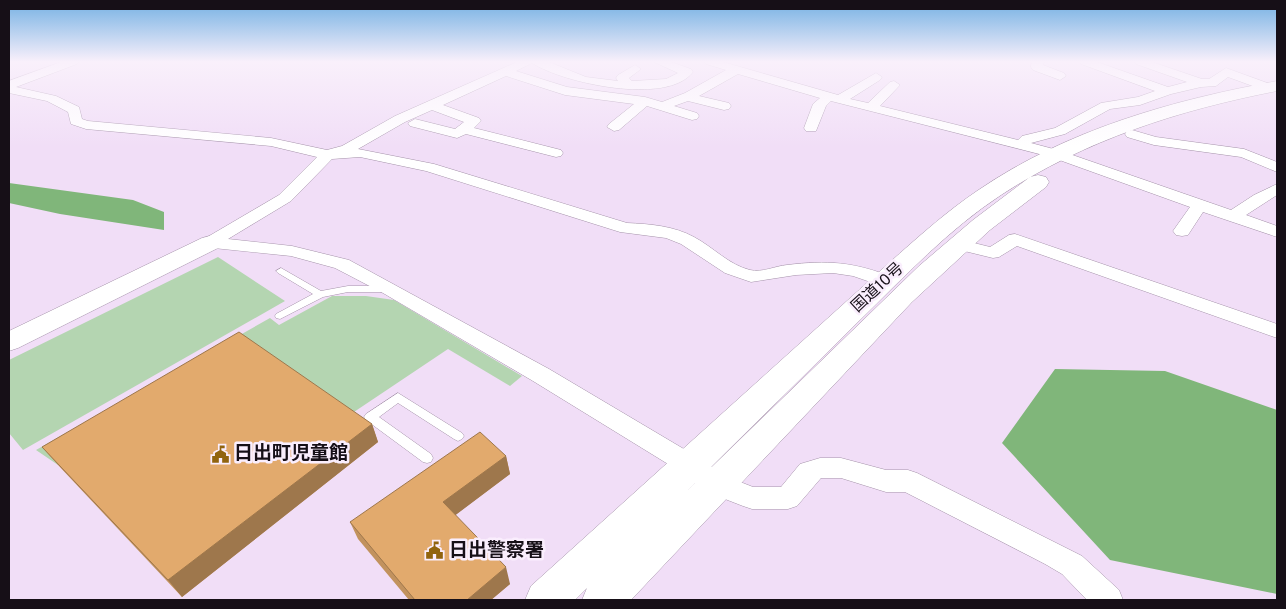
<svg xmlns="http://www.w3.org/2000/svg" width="1286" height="609" font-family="Overpass,'Noto Sans JP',sans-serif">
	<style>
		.green { fill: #b4d5b1 }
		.forest { fill: #80b67a }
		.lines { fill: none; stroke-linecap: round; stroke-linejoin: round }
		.service-casing { stroke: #a593aa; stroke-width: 1 }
		.minor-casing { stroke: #a593aa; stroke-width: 1 }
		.tertiary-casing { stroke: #a593aa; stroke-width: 1 }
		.trunk-casing { stroke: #a593aa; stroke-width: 1 }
		.service { fill: #fff; fill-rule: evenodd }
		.minor { fill: #fff; fill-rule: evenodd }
		.tertiary { fill: #fff; fill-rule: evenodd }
		.trunk { fill: #fff; fill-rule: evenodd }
		.wall { fill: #c2925e }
		.shaded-wall { fill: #9e774c }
		.building { fill: #e2aa6d; stroke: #9e774c }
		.labels { text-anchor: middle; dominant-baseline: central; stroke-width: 5; stroke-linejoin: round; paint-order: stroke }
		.street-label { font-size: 16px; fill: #160f17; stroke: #faeefd }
		.near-poi-label { font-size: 19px; font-weight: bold; fill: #160f17; stroke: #faeefd; text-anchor: start }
	</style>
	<rect width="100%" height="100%" fill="#f1def7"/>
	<path class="green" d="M218,257L285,301L23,450L9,433V360Z
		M332,296H366L394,300L522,376L510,386L448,349L345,418L58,465L36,450L270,318L279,325Z"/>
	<path class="forest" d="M9,183L133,200L164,212V230L60,214L9,203Z
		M1055,369L1165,371L1277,410V594L1110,560L1002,443Z"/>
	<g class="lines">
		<defs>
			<path id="service" d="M281,268L321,291L348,286H387L392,289L387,292H348L323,297L280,319L276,318L275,316L276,314L313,294L278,273L276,271Z
				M398,393L462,433L464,436L462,439L458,441L454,439L398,403L379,417L431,454L433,458L431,462L427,463L423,462L366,420L364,417L366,414Z"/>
			<path id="minor" d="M61,62H79L77,64L16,87L56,96L79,107L82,119L88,121L271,138L327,150L342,146L395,116L517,62H549L586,77L618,81L616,78L618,75L635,65L641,69L629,78L632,81L666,79L678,73L654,62H671L691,69L693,72C667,106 563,83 532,63L516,71L567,87L645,97L662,102L685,93L726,70L706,64L704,62H723L838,95L876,73L882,77L880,80L850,99L868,103L890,82L894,81L900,85L880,106L1018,140L1022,136L1055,128L1101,103L1138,97L1155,91L1081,64L1079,62H1097L1168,87L1187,82L1136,64L1134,62H1152L1202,79H1209L1226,68L1273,85L1275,88L1269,92L1228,77L1216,86L1201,87L1171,94L1140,105L1110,109L1065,134L1031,143L1061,151L1231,210L1254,195L1277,184V195L1246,215L1277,226V237L1203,212L1188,235L1182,236L1176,235L1173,231L1190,207L1051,157L831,101L826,106L816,131H806L804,128L813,104L820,98L738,74L699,96L729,103L731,106L729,109L724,110L688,101L674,106L697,113L699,116L697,119L692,120L647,106L619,130L614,131L607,127L609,124L634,104L565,95L506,76L443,105L479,118L481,121L474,128L561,150L563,153L561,156L556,157L466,134L457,138L410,126L408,123L415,119L455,129L464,122L432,110L405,122L358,149L434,164L627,223C650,224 674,226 694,237C713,247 729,265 750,270C762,273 775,266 787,265C827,260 854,262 892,277L895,281L892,285L885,287L853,276L833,273L796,275L751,282L725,273L681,244L666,238L620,232L426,171L360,157L332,159L291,201L228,239L292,246L349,260L549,369L699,458L725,476L753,487H781L800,464L820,458H841L886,470H908L917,473L1082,556L1119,590L1123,600H1087L1062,574L1045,564L905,492H886L841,478H821L797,506L788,509H752L743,506L707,492L681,472L533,381L383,293L335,268L291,256L204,247L201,243L204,239L279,195L317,157L271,146L86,129L71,124L68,112L47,101L9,93V81Z
				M1032,62H1044L1043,65L1064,73L1066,76L1060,80L1033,70L1031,67Z
				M1132,130L1156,137L1244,149L1277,162V172L1241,157L1154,145L1127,137L1125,134L1127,131Z
				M1015,234L1277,324V338L1017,246L999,257L993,258L952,248L949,244L952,240L958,239L990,247L1009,235Z"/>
			<path id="tertiary" d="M210,236L218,238L221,243L218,248L18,348L9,351V331L202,238Z"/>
			<path id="trunk" d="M1277,81V91C1179,110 1085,140 1001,195C949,229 904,277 860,320C803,377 745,433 688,490L919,266L973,220L1030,177L1038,175L1046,177L1049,182L1046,187L990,230L912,302L631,600H582L587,588L575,600H525L531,586L889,263C917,238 946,212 977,191C1066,130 1172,100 1277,81Z"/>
		</defs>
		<use href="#service" class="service-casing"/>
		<use href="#minor" class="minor-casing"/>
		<use href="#tertiary" class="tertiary-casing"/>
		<use href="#trunk" class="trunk-casing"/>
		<use href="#service" class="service"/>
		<use href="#minor" class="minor"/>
		<use href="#tertiary" class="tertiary"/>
		<use href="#trunk" class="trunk"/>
	</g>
	<path class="wall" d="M372,424L378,442L182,597L58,465L42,447Z
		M506,456L510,474L455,515L510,584L491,600H409L358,539L350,522Z"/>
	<path class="shaded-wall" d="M372,424L378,442L182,597L168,580Z
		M506,456L510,474L449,520L443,502Z
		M506,567L510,584L491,600H467Z"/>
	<path class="building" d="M239,332L372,424L168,580L42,447Z
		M480,432L506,456L443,502L506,567L467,600H415L350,522Z"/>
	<linearGradient id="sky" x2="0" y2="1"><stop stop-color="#73b0e3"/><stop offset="0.42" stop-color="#f9f0fb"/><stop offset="1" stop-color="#f9f0fb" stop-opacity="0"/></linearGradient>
	<rect width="1286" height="147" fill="url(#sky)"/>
	<defs>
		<symbol id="civic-bare" viewBox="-9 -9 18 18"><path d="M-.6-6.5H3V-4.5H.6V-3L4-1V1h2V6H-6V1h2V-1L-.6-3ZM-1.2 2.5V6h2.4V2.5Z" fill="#91640e" stroke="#faeefd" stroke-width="2.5" paint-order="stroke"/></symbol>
	</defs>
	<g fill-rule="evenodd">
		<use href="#civic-bare" x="208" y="442" width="25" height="25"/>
		<use href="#civic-bare" x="422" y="538" width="25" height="25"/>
	</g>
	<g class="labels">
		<g class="street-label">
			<text transform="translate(878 288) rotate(-43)">国道10号</text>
		</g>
		<g class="near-poi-label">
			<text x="234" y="454">日出町児童館</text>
			<text x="449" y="551">日出警察署</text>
		</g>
	</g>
	<rect width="1286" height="609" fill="none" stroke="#160f17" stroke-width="20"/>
</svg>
